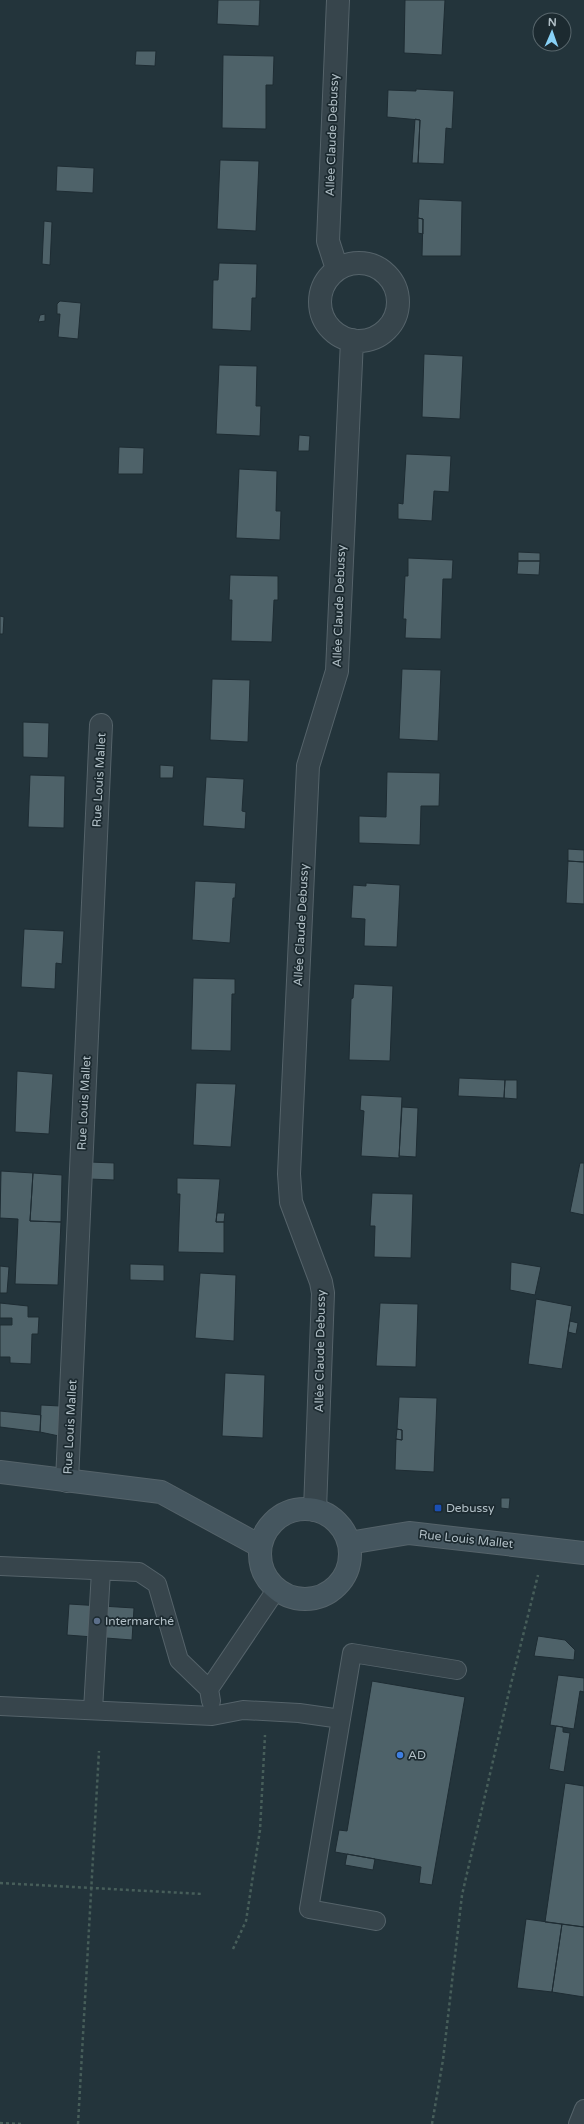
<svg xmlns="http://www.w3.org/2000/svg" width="584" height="2124" font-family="'Varela Round',sans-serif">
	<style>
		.building { fill: #4e6269; stroke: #1e2c33 }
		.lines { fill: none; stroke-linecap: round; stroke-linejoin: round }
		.service-casing { stroke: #55636a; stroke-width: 20 }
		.minor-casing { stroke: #55636a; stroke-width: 24 }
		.secondary-casing { stroke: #55636a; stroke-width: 24 }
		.path { stroke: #475e5a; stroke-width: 2.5; stroke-dasharray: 3 3; stroke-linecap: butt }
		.service { stroke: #37454c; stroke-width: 18 }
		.minor { stroke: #37454c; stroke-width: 22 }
		.secondary { stroke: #45565f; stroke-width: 22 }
		.transit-dot { fill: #1a4fb4; stroke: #1c2a30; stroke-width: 1.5 }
		.service-dot { fill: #5c6f8a; stroke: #1c2a30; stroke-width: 1.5 }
		.shop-dot { fill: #3f7fe0; stroke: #1c2a30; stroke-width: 1.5 }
		.labels { text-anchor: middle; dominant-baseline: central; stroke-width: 3.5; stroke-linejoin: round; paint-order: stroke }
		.street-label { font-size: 12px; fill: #b2c0c7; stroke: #1c2a30 }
		.poi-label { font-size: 12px; fill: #b2c0c7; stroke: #1c2a30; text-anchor: start }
	</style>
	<rect width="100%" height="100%" fill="#23343b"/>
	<path class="building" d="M218,0H260L259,26L217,24Z
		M405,0H445L442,55L404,53Z
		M136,51H156L155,66L135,65Z
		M223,55L274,56L273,85H266V129L222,128Z
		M416,89L454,91L452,129L446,128L444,164L418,163L420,120L387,117L388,90L416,91Z
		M415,119L420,120L418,163H412Z
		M220,160L259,161L256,231L217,229Z
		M57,166L94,168L93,193L56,191Z
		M419,199L462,201L461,256H422L423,219L418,218Z
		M418,218L423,219V234L418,233Z
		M44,221L52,222L50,265L42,264Z
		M219,263L257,264L256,298H252L251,331L212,329L213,280H218Z
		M60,301L81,303L78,339L58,337L60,314H57V304Z
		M45,314V321L38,322L40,315Z
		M424,354L463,356L460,419L422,417Z
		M219,365L257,366L256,406H261L260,436L216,434Z
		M299,435L310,436L309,451H298Z
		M119,447L144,448L143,474H118Z
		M406,454L451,456L449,492L434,491L432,521L398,519V503L403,504Z
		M239,469L277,471L276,511H281L280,540L236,538Z
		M518,552L540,553V561H518Z
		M408,558L453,560L452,579H443L441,639L405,638L406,619H403L405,576H408Z
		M518,561H540L539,575L517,574Z
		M230,575L278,576V600H274L272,642L231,641L232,600H229Z
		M0,616L4,617L3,634H0Z
		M402,669L441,670L438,741L399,739Z
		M212,679L250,680L248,742L210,740Z
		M23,722L49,723L48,758L23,757Z
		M160,765L174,766L173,778H160Z
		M387,772L440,773L439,806H421L420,845L359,843V816L386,817Z
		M30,775L65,776L64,828L28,827Z
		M206,777L244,779L242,811L246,812L245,829L203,826Z
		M568,849L584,850V862L568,861Z
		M568,861L584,862V904L566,903Z
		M195,881L236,883L235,898H233L230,943L192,940Z
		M366,883L400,885L397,947L364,946L365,919L351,918L353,885L366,886Z
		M24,929L64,931L62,964L56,963L55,989L21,987Z
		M193,978L235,979V994H232L231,1051L191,1050Z
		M354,984L393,986L390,1061L349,1060L351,999L353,998Z
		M17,1071L53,1074L49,1134L15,1132Z
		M459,1078L505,1080L504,1098L458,1096Z
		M505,1080H517V1099L504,1098Z
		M196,1083L236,1084L231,1147L193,1145Z
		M361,1095L402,1097L399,1158L361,1156L364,1111L360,1110Z
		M402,1107L418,1108L416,1157L399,1156Z
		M90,1162L114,1163V1180L89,1179Z
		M580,1163H584V1215L570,1212Z
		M1,1171L33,1173L30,1221L61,1222L58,1285L15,1284L18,1219L0,1218Z
		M33,1173L62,1175L61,1222L30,1221Z
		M177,1178L220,1179L216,1222H224V1253L178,1252L180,1194H177Z
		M372,1193L413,1194L411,1258L374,1257L375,1226H370Z
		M217,1213H225L224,1222H216Z
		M511,1262L541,1267L535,1295L510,1290Z
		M130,1264L164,1265V1281L130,1280Z
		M0,1266L9,1267L7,1293H0Z
		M200,1273L236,1275L234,1341L195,1338Z
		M536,1299L572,1306L562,1369L528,1364Z
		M0,1303L28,1306V1317H39L38,1334H32L31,1364L10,1363V1357H0V1325H12V1318H0Z
		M380,1303L418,1304L416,1367L376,1366Z
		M570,1321L578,1323L576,1334L568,1332Z
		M225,1373L265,1375L263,1438L222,1436Z
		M399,1397L437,1398L434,1472L395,1470L396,1439L402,1440V1430L397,1429Z
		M41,1405L60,1406L59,1436L40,1432Z
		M0,1411L41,1415L40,1432L0,1427Z
		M397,1429L402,1430V1440L396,1439Z
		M501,1498H510L509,1509L501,1508Z
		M69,1604L134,1608L132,1640L67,1635Z
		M538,1636L565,1640L575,1650L574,1660L534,1656Z
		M558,1675L584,1678V1692L580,1691L574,1729L550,1725Z
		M372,1681L465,1697L432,1885L419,1883L421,1867L335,1852L339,1830L347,1831Z
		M556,1726L563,1727V1732L570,1733L564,1772L549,1769Z
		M565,1783L584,1786V1927L545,1922Z
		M347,1854L375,1859L373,1870L345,1865Z
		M526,1919L562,1924L552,1992L517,1988Z
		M562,1924L584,1927V1997L552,1992Z"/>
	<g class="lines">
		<defs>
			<path id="service" d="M0,1566L139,1572L157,1584L179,1660L209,1689
				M211,1701L209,1689L276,1590
				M0,1706L212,1716L243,1710L299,1713L341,1719
				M93,1710L101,1571
				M376,1921L309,1909L352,1653L457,1670
				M578,2124L584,2109"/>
			<path id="minor" d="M320 302a39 39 0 1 1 78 0a39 39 0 1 1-78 0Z
				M337,269L328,241L338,0
				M67,1481L101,725
				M315,1510L323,1293L321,1282L291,1202L289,1174L308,766L337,671L352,340"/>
			<path id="secondary" d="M0,1472L161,1492L260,1546
				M260 1554a45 45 0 1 1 90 0a45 45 0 1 1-90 0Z
				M349,1543L409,1533L584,1553"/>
		</defs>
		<use href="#service" class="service-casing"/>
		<use href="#minor" class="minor-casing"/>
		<use href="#secondary" class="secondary-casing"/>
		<path class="path" d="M0,1883L203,1894
			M233,1949L246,1921L260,1830L265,1735
			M0,2123L22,2124
			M78,2124L99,1751
			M432,2124L443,2060L462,1895L508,1696L538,1575"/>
		<use href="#service" class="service"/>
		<use href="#minor" class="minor"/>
		<use href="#secondary" class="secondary"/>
	</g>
	<rect class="transit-dot" x="434" y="1504" width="8" height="8" rx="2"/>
	<circle class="service-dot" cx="97" cy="1621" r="4"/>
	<circle class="shop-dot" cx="400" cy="1755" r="4"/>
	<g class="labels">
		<g class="street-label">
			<text transform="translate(332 135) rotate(-88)">Allée Claude Debussy</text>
			<text transform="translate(339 606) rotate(-88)">Allée Claude Debussy</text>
			<text transform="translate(99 780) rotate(-87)">Rue Louis Mallet</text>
			<text transform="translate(301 925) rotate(-87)">Allée Claude Debussy</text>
			<text transform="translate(84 1103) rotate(-87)">Rue Louis Mallet</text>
			<text transform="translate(320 1351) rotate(-89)">Allée Claude Debussy</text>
			<text transform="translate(70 1427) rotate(-87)">Rue Louis Mallet</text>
			<text transform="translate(466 1539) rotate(6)">Rue Louis Mallet</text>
		</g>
		<g class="poi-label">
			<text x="446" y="1508">Debussy</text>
			<text x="105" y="1621">Intermarché</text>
			<text x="408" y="1755">AD</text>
		</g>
	</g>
	<g transform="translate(552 32) rotate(2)"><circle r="19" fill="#1c2a30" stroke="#58666c"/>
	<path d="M0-3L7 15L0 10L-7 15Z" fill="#88d1f6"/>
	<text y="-6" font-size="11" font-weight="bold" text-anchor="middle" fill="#b2c0c7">N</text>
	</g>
</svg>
